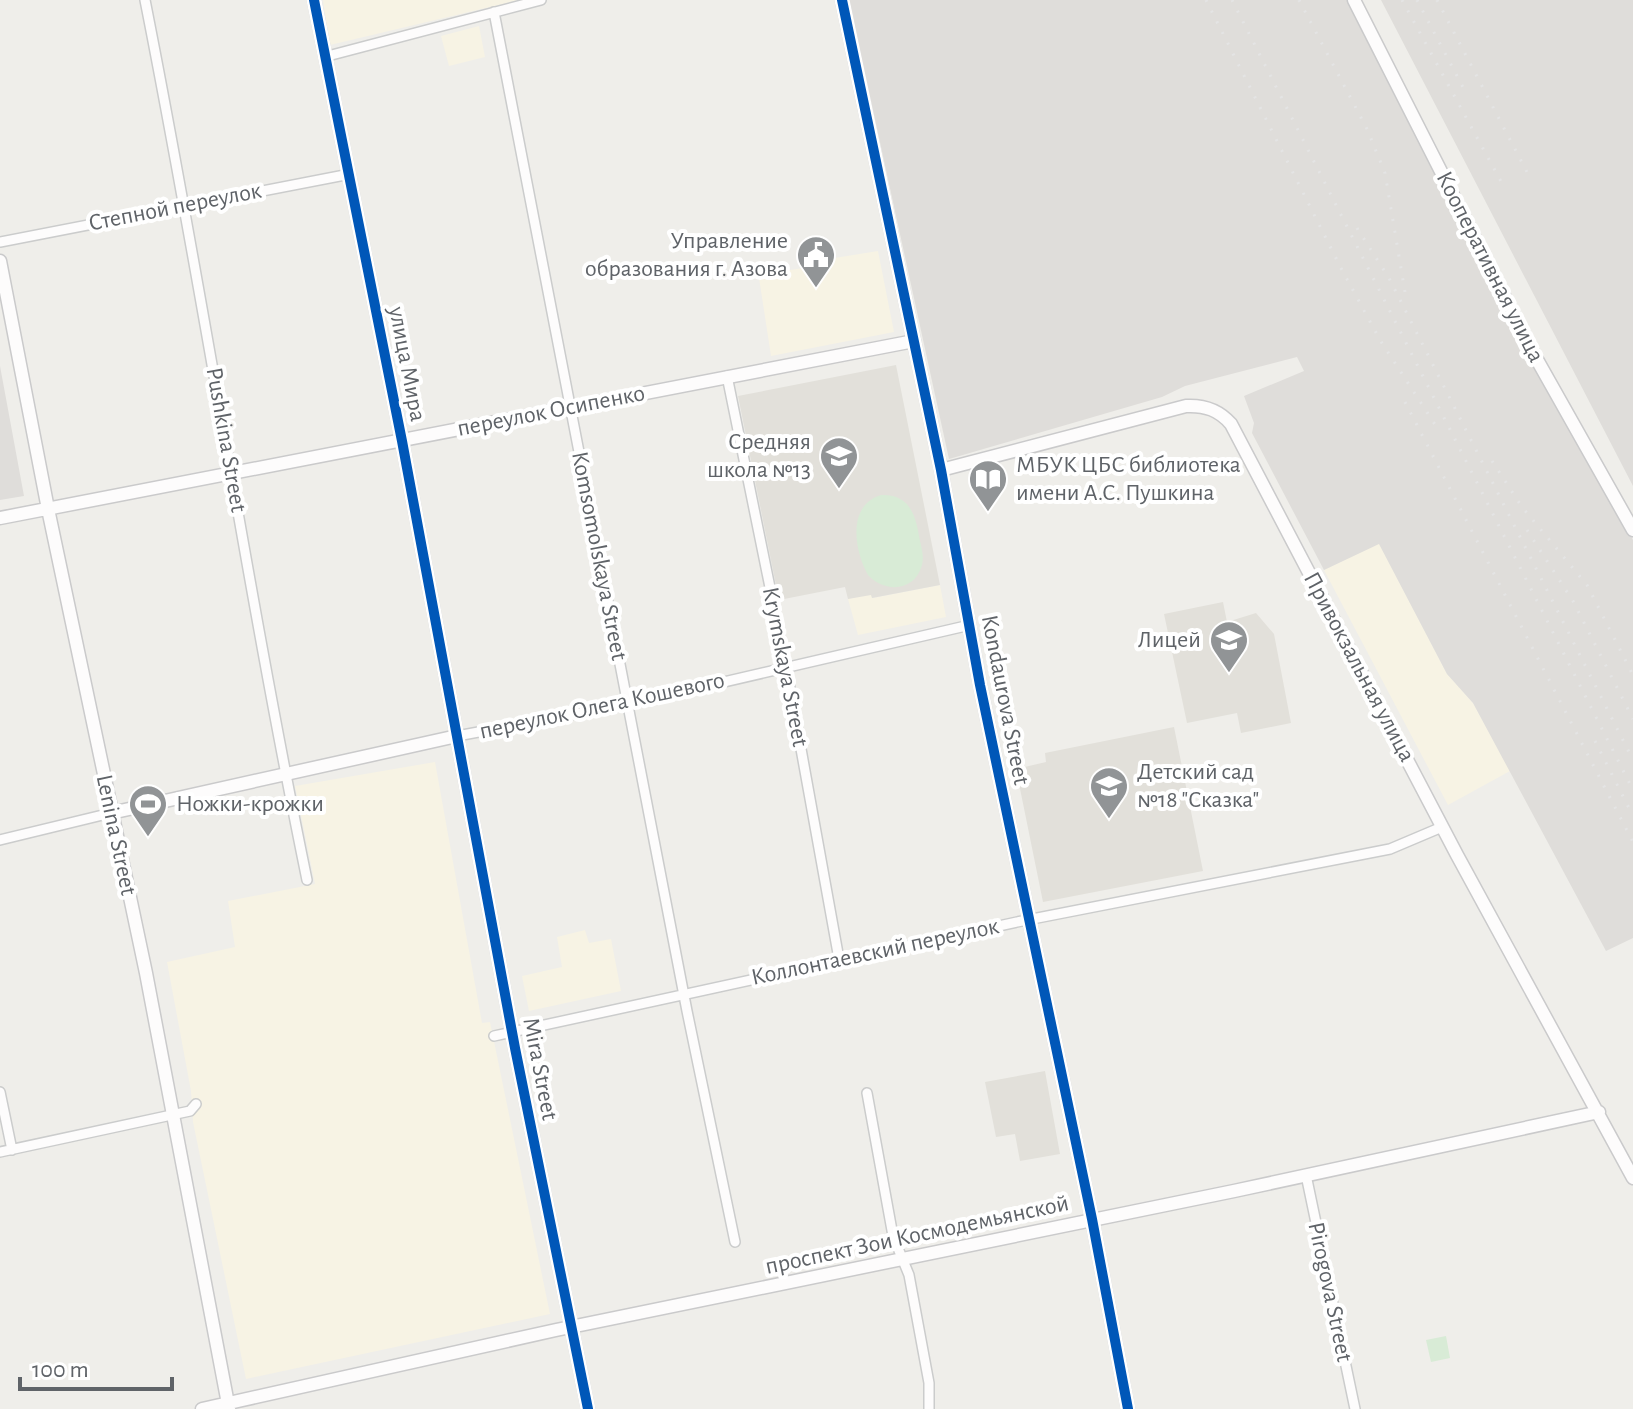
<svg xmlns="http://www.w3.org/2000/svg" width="1633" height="1409" font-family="'Alegreya Sans',sans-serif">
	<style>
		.commercial { fill: #f7f3e4 }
		.industrial { fill: #dfddda }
		.education { fill: #e2e0da }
		.green { fill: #d8ebd6 }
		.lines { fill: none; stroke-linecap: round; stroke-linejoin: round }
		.street-casing { stroke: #cbcccc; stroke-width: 12 }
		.secondary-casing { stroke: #cacacb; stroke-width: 15 }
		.street { stroke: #fdfcfc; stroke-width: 9 }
		.secondary { stroke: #fdfcfc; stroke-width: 12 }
		.rail { stroke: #e4e4e4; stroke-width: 3; stroke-dasharray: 2 10; stroke-linecap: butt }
		.cycleway-casing { stroke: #fff; stroke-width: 15 }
		.cycleway { stroke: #0057b8; stroke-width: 10 }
		.labels { text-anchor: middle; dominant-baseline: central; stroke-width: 8; stroke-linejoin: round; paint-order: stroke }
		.street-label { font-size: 24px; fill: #5f6368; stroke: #fff }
		.poi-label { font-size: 24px; fill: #5f6368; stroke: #fff; text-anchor: end }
	</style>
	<rect width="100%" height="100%" fill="#efeeea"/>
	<path class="commercial" d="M323,0H519L330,45Z
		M479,26L485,57L449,66L441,36Z
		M878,251L894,332L771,356L759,278L765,277V274L822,265V260Z
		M1379,543L1447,674L1473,703L1510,771L1448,805L1324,570Z
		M940,585L946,617L858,635L848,599L871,594L873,598Z
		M435,762L482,1023L490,1022L550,1314L246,1379L193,1122L191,1091L167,962L235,947L228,901L315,884L295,786Z
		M585,930L589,943L611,939L621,991L529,1011L522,976L562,967L557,937Z"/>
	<path class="industrial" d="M849,0H1349L1633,540V938L1606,951L1473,703L1447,674L1379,544L1324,570L1252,433L1254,423L1244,396L1304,371L1297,357L1185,386L1162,397L949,459Z
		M1381,0H1633V486Z
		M0,366L24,496L0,500Z"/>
	<path class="education" d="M896,365L940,585L872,598L871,595L848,599L845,587L779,600L738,396Z
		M1223,602L1227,622L1256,613L1274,634L1291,723L1241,733L1237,713L1187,723L1164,614Z
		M1174,727L1203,871L1043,902L1016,769L1046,762L1045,753Z
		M1045,1071L1060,1154L1020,1161L1015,1134L996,1137L985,1082Z"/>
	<path class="green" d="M881,495C911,494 916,517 920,541C922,549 924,557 922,565C915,592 884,593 868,575C854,550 847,505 881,495Z
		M1446,1336L1450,1358L1431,1362L1426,1340Z"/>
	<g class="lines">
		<defs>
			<path id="street" d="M145,0C203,292 247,588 307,880
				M494,12L687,1011L735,1242
				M324,57L541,0
				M0,242L350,174
				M727,376L786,666L839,959
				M457,736L629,704L970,625
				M0,840L111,813
				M494,1036L1017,922L1390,849L1442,827
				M0,1092L12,1150
				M867,1093L893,1236L909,1275L929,1383V1409
				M0,1152L190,1111L196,1104
				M1306,1175L1355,1409"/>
			<path id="secondary" d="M314,0L402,441L515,1048L588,1409
				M842,0L941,470L980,685L1092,1219L1128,1409
				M1354,0L1531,349L1633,530
				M0,261L48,509L146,973L229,1409
				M941,470L1186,406C1205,405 1219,410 1231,424L1457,855L1633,1178
				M0,518L914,341
				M111,813L457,736
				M202,1409L556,1330L1234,1191L1599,1112"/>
		</defs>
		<use href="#street" class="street-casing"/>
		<use href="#secondary" class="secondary-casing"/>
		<use href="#street" class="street"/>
		<use href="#secondary" class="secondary"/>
		<path class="rail" d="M1206,0L1341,268L1380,340L1436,426
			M1232,0L1633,790
			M1299,0L1367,129L1385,173L1406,298
			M1402,0L1504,187
			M1417,0L1466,93
			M1437,0L1528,174
			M1357,228L1389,278L1633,760
			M1405,402L1633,842
			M1492,461L1522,507L1587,585L1633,675
			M1527,530L1573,601L1633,719
			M1595,741L1631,812"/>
		<defs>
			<path id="cycleway" d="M314,0L402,441L515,1048L588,1409
				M842,0L941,470L980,685L1092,1219L1128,1409"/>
		</defs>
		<use href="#cycleway" class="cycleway-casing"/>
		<use href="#cycleway" class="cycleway"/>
	</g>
	<defs>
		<symbol id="civic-pin" viewBox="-11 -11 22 30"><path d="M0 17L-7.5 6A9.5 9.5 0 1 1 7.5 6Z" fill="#919496" stroke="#fff"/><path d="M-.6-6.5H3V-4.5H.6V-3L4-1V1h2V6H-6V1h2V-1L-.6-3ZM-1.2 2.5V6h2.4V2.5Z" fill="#fff"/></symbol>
		<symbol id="school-pin" viewBox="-11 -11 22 30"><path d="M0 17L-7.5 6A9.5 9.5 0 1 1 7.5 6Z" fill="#919496" stroke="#fff"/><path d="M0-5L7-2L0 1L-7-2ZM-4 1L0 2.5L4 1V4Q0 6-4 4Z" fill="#fff"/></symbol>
		<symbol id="library-pin" viewBox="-11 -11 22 30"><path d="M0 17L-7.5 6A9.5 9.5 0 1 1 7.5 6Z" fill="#919496" stroke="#fff"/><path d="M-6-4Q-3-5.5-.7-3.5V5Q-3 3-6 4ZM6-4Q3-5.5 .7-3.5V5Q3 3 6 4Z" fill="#fff"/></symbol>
		<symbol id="stadium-pin" viewBox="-11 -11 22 30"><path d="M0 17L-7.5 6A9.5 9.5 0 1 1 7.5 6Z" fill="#919496" stroke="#fff"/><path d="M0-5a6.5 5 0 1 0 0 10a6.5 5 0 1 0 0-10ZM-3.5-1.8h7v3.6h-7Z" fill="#fff"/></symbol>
	</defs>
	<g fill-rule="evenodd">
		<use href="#civic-pin" x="794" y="233" width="44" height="60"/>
		<use href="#school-pin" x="817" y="434" width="44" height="60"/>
		<use href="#library-pin" x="966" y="457" width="44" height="60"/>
		<use href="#school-pin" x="1207" y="618" width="44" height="60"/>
		<use href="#school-pin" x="1087" y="764" width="44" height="60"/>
		<use href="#stadium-pin" x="126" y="782" width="44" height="60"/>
	</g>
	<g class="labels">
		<g class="street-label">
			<text transform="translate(175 207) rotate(-11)">Степной переулок</text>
			<text transform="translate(1490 267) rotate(63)">Кооперативная улица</text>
			<text transform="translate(407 364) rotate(79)">улица Мира</text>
			<text transform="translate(551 411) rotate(-11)">переулок Осипенко</text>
			<text transform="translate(226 440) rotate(80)">Pushkina Street</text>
			<text transform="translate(599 556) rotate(79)">Komsomolskaya Street</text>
			<text transform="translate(785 667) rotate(79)">Krymskaya Street</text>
			<text transform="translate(1359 667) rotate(62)">Привокзальная улица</text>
			<text transform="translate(1005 700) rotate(79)">Kondaurova Street</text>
			<text transform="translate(602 706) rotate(-12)">переулок Олега Кошевого</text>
			<text transform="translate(116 835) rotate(78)">Lenina Street</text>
			<text transform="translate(875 952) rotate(-12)">Коллонтаевский переулок</text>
			<text transform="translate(540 1069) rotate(79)">Mira Street</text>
			<text transform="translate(917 1235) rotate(-12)">проспект Зои Космодемьянской</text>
			<text transform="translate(1330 1292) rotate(78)">Pirogova Street</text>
		</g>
		<g class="poi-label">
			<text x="788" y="241">Управление<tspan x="788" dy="28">образования г. Азова</tspan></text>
			<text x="811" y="442">Средняя<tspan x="811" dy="28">школа №13</tspan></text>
			<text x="1016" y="465" text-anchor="start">МБУК ЦБС библиотека<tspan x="1016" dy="28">имени А.С. Пушкина</tspan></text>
			<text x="1201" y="640">Лицей</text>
			<text x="1137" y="772" text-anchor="start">Детский сад<tspan x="1137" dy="28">№18 "Сказка"</tspan></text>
			<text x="176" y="804" text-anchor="start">Ножки-крожки</text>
		</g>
	</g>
	<path d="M20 1377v12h152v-12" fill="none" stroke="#5f6368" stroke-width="4"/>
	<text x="32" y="1377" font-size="24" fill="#5f6368" stroke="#ffffff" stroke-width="6" paint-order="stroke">100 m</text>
</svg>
